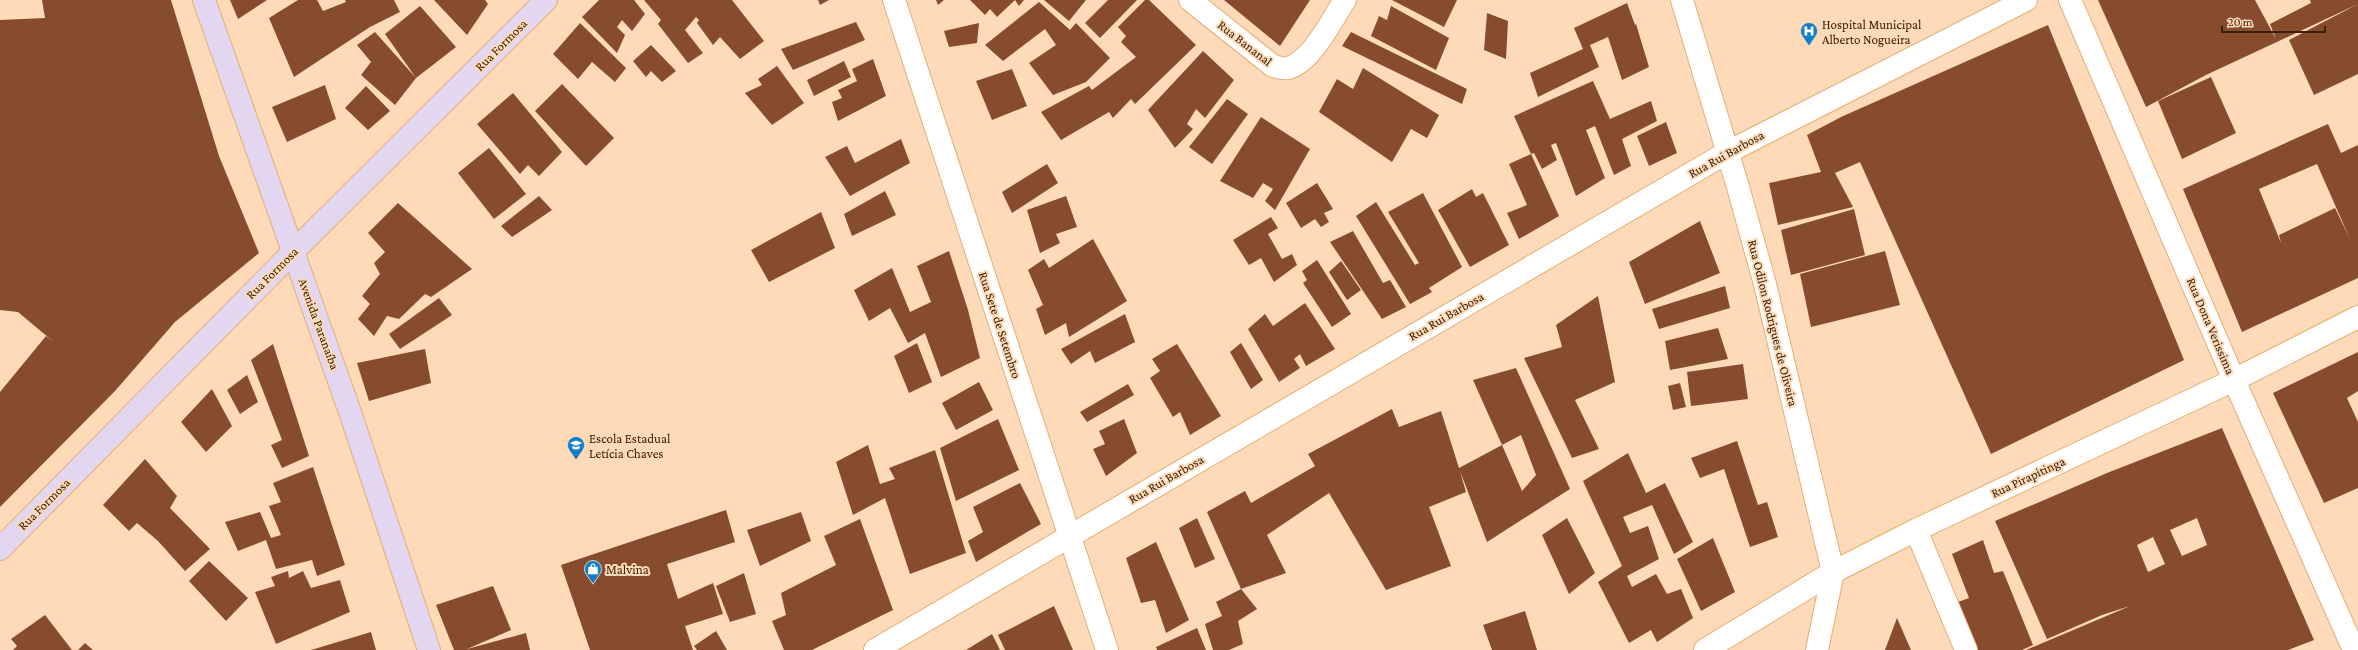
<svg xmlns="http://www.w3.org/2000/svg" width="2358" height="650" font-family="'Crimson Pro',serif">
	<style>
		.building { fill: #874c2e; fill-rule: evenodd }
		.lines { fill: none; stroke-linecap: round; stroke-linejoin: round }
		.street-casing { stroke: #e5ad73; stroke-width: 24 }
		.secondary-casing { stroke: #e5ad73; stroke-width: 24 }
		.street { stroke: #fff; stroke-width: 22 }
		.secondary { stroke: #e3d6f1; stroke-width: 22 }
		.labels { text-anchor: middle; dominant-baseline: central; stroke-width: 4; stroke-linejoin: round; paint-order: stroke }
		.poi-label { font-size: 13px; fill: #362007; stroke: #fedab8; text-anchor: start }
		.street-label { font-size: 13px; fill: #362007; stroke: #fedab8 }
	</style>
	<rect width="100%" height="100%" fill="#fedab8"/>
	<path class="building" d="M42,0H171L219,156L259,253L175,322L115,391L0,507V392L46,336L55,343L18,312L0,310V20L45,18Z
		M230,0H267L238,19Z
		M298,0H317L323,11L346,2L345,0H394L400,12L370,27L294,77L269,18Z
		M434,0H485L488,4L467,35Z
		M599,0H634L645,14L632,31L622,20L617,27L625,35L617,53L582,17Z
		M644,0H732L764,41L740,59L720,37L713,45L697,23L699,20L696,17L685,30L703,53L688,63L658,24L661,20Z
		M818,0H829L820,5Z
		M936,0H944L938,5Z
		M970,0H1024L1019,6L1015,0L997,17L990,9L985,15Z
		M1044,0H1086L1069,21Z
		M1108,0H1137L1100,38L1085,23Z
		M1145,0H1149L1196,45L1135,104L1131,99L1113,118L1109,112L1061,140L1041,112L1089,86L1092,90L1136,57L1121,42L1126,36L1118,27Z
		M1224,0H1310L1280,46Z
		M1392,0H1457L1444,27Z
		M2098,0H2255L2276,39L2270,24L2311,3L2310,0H2358V4L2206,75L2146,107Z
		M1039,2L1070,30L1076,23L1110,58L1086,82L1053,95L1029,63L1056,45L1045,29L1003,61L985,45Z
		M1627,3L1635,25L1636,24L1649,67L1622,80L1608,37L1590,45L1599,67L1538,97L1530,73L1583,49L1574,28Z
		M2358,4V74L2314,95L2289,40Z
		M420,6L456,47L416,78L385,34Z
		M1391,6L1449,38L1436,70L1371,36L1379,16L1387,20Z
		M1487,13L1508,21L1506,59L1484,50Z
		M856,22L865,40L793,70L781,49Z
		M580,23L626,68L615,82L592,62L578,79L553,54Z
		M979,23L977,43L949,47L944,31Z
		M2048,25L2184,360L1991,454L1860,162L1835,173L1853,207L1778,225L1769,183L1821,172L1807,135L1841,117Z
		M375,32L416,78L395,105L361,75L371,62L357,45Z
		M1351,32L1467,89L1462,104L1342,46Z
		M651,45L676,71L662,82L651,71L646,77L633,61Z
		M1203,51L1234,80L1205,118L1196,109L1187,124L1193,129L1175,148L1148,110Z
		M873,59L886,96L838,121L832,102L842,98L838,90L857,81L852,69Z
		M844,61L851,77L814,96L807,80Z
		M777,66L804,103L772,125L745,93L762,85L758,79Z
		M1363,68L1439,115L1427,138L1411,129L1392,162L1319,112L1337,79L1353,89Z
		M1012,69L1027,106L992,120L976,81Z
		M2211,77L2236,133L2182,159L2158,101Z
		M1593,81L1610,119L1651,101L1657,121L1622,139L1631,166L1614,175L1595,126L1586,130L1605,178L1576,196L1556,143L1551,145L1557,160L1542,169L1534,153L1531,154L1514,116Z
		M562,84L614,138L586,166L535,111Z
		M325,85L336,119L287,142L272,107Z
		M366,86L390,111L368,130L345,108Z
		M513,93L562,152L539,176L528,165L520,174L477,124Z
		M1227,99L1248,114L1212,164L1189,147Z
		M1261,117L1310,149L1275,210L1265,201L1273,189L1263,183L1253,198L1220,181Z
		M1666,122L1677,153L1649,166L1637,136Z
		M2328,124L2341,153L2358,145V278L2242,332L2183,189ZM2317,164L2350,239L2335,208L2279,235L2281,243L2259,189Z
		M901,139L910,163L850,196L825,157L847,146L855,163Z
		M489,148L526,194L494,219L458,173Z
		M1531,154L1559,216L1519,239L1507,213L1527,205L1509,164Z
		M1047,164L1058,183L1012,213L1002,192Z
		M1317,183L1333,209L1324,213L1329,222L1321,227L1315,219L1301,228L1286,203Z
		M1472,189L1476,197L1483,193L1509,245L1470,267L1438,210Z
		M885,191L896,215L852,236L844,214Z
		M1423,193L1462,267L1429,288L1432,292L1410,304L1356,216L1376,202L1415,265L1419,263L1388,212Z
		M539,196L552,210L512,237L501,226Z
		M1066,196L1077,227L1056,234L1060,243L1040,253L1027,210Z
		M398,203L472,269L431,297L425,294L399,319L387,316L374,336L358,319L370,304L362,296L380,274L374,263L385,252L368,233Z
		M1854,209L1865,255L1791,275L1781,230Z
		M821,212L835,248L769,282L751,250Z
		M1271,217L1278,228L1268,234L1282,259L1292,254L1297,265L1274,282L1261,258L1249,265L1233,240Z
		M1700,221L1720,273L1645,304L1629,262Z
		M1353,231L1383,283L1390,280L1406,307L1382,319L1330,242Z
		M1093,239L1127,301L1069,337L1066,323L1045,335L1036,309L1043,305L1028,270L1044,259L1049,268Z
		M949,251L968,310L980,358L941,377L925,333L908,343L890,308L869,321L854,290L892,268L910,312L931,302L917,266Z
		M1885,251L1900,305L1811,327L1800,274Z
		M1317,260L1351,314L1332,327L1303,283L1307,280L1302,271Z
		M1341,261L1361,290L1347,300L1329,272Z
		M1725,286L1730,308L1659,329L1652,309Z
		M1598,296L1615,382L1575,400L1599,449L1572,458L1524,358L1562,347L1556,325Z
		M439,298L452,315L400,349L389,334Z
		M1305,303L1335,349L1306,366L1300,354L1294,359L1300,368L1279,382L1248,329L1265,314L1273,326Z
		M1125,314L1135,342L1095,363L1090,351L1071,364L1061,349Z
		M1718,328L1728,359L1670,370L1665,341Z
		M917,343L932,382L909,393L894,356Z
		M1241,343L1263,380L1251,389L1230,352Z
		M273,344L309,456L282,468L271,445L282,440L251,360Z
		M1177,344L1221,416L1190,435L1180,412L1173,417L1150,378L1160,371L1152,359Z
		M425,349L431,383L369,401L357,363Z
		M2358,352V391L2347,398L2358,422V488L2324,503L2273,393Z
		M1743,364L1748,399L1691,406L1687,372Z
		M1516,368L1570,489L1487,542L1460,471L1466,492L1429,507L1451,566L1386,590L1329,493L1267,535L1286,573L1241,589L1207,512L1245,491L1251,503L1315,466L1308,454L1392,409L1399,427L1441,411L1459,468L1502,445L1473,380ZM1521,435L1536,475L1522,491L1502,445Z
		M247,375L258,402L240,414L227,390Z
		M979,382L993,410L956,430L942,403Z
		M1680,383L1686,407L1673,410L1668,386Z
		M1128,384L1134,395L1087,422L1080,412Z
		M212,389L232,426L206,452L181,422Z
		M998,419L1019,470L956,501L940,448Z
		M1124,419L1137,453L1106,476L1093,449L1105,444L1099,431Z
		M2222,428L2314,640L2288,650H2026L2130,606L2102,615L2047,639L1995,521L2107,473ZM2197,518L2207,545L2182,556L2170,530ZM2153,537L2165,564L2148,572L2137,545Z
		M1737,441L1758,505L1767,502L1778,537L1750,547L1724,469L1700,478L1691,458Z
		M868,445L880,484L895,479L889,468L935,450L966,553L910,574L885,498L853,515L836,462Z
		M1628,453L1646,493L1665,483L1693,542L1674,554L1652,505L1623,517L1630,533L1648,526L1659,559L1627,576L1632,587L1656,574L1667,594L1681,589L1693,618L1657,642L1651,630L1629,643L1598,582L1622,566L1583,481Z
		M145,459L177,496L170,508L210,549L185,571L158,541L137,523L129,531L103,505Z
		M313,467L345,565L317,576L312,560L276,569L266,540L238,551L225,522L260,512L271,538L281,535L269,506L281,502L273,483Z
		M1020,483L1041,524L976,562L968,541L983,532L973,507Z
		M726,510L735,542L667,564L678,599L713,583L723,614L685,626L693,650H590L561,565Z
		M801,512L811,541L760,566L747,530Z
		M1197,518L1215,559L1195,568L1179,528Z
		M1567,518L1595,573L1569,594L1542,535Z
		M860,519L893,610L812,650H784L772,621L786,615L781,593L836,565L824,536Z
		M1713,538L1735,592L1701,611L1677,559Z
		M1983,540L1994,573L2003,571L2033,645L2022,650H1978L1958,602L1969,598L1952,554Z
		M1156,542L1189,620L1166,633L1155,600L1141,603L1126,558Z
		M209,561L248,598L226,621L189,581Z
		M288,571L289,578L303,571L311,588L340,580L350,612L276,644L255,592L275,586L271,577Z
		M744,573L756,614L730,622L716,586Z
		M493,586L511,630L467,649L526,633L530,650H454L436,605Z
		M1241,589L1257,609L1238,621L1243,644L1229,650H1213L1205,624L1222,616L1216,602Z
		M1054,606L1073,650H1005L998,635Z
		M1525,611L1537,650H1492L1483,625Z
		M45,615L72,650H13L17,646L11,639Z
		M1897,618L1911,650H1885Z
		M1197,628L1206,650H1157L1156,647Z
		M716,631L727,650H697L694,646Z
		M371,632L376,650H311Z
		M992,634L1000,650H966Z
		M85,643L93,650H78Z"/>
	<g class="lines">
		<defs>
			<path id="street" d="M894,0L1107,650
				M1190,0L1273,66C1277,67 1284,69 1288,68C1312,62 1332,19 1345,0
				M1682,0L1738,187L1765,284L1833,572L1817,650
				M2070,0L2234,380L2354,650
				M1916,530L1966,650
				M875,650L1728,152L2026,0
				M1705,650L1833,572L1916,530L2234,380L2358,317"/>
			<path id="secondary" d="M204,0L351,415L429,650
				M0,549L293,252L546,0"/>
		</defs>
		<use href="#street" class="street-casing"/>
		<use href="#secondary" class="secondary-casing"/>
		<use href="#street" class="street"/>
		<use href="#secondary" class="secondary"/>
	</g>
	<defs>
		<symbol id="hospital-pin" viewBox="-11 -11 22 30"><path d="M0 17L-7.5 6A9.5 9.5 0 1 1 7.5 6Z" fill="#107ec8" stroke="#fedab8"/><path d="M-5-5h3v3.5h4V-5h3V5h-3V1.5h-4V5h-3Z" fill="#fff"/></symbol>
		<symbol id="school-pin" viewBox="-11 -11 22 30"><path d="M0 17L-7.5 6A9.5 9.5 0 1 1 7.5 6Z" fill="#107ec8" stroke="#fedab8"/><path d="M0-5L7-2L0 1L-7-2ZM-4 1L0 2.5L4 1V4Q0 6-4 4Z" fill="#fff"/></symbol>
		<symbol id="shop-pin" viewBox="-11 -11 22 30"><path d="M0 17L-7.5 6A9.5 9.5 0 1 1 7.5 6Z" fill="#107ec8" stroke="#fedab8"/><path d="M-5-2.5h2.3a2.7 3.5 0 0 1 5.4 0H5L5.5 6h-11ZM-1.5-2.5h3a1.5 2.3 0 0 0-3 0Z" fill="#fff"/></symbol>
	</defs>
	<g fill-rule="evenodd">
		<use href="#hospital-pin" x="1799" y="21" width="20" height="27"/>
		<use href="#school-pin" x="566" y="435" width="20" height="27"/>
		<use href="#shop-pin" x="583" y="559" width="20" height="27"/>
	</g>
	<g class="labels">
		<g class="poi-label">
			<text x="1822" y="24">Hospital Municipal<tspan x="1822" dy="15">Alberto Nogueira</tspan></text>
			<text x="589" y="438">Escola Estadual<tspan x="589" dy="15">Letícia Chaves</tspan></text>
			<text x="606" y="569">Malvina</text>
		</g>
		<g class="street-label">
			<text transform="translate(1245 43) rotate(38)">Rua Bananal</text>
			<text transform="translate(501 45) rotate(-45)">Rua Formosa</text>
			<text transform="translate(1726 154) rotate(-29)">Rua Rui Barbosa</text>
			<text transform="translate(272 273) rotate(-45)">Rua Formosa</text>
			<text transform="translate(1446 316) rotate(-30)">Rua Rui Barbosa</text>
			<text transform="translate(1773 323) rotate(76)">Rua Odilon Rodrigues de Oliveira</text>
			<text transform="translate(319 324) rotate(70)">Avenida Paranaíba</text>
			<text transform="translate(1000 325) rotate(72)">Rua Sete de Setembro</text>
			<text transform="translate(2211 326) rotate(67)">Rua Dona Verissima</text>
			<text transform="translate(2028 477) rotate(-25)">Rua Pirapitinga</text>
			<text transform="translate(1166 479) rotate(-30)">Rua Rui Barbosa</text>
			<text transform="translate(44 504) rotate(-45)">Rua Formosa</text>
		</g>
	</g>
	<path d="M2222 26v6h103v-6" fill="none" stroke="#362007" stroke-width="2"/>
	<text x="2228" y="26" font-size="12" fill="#362007" stroke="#fedab8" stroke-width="3" paint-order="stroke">20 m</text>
</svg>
